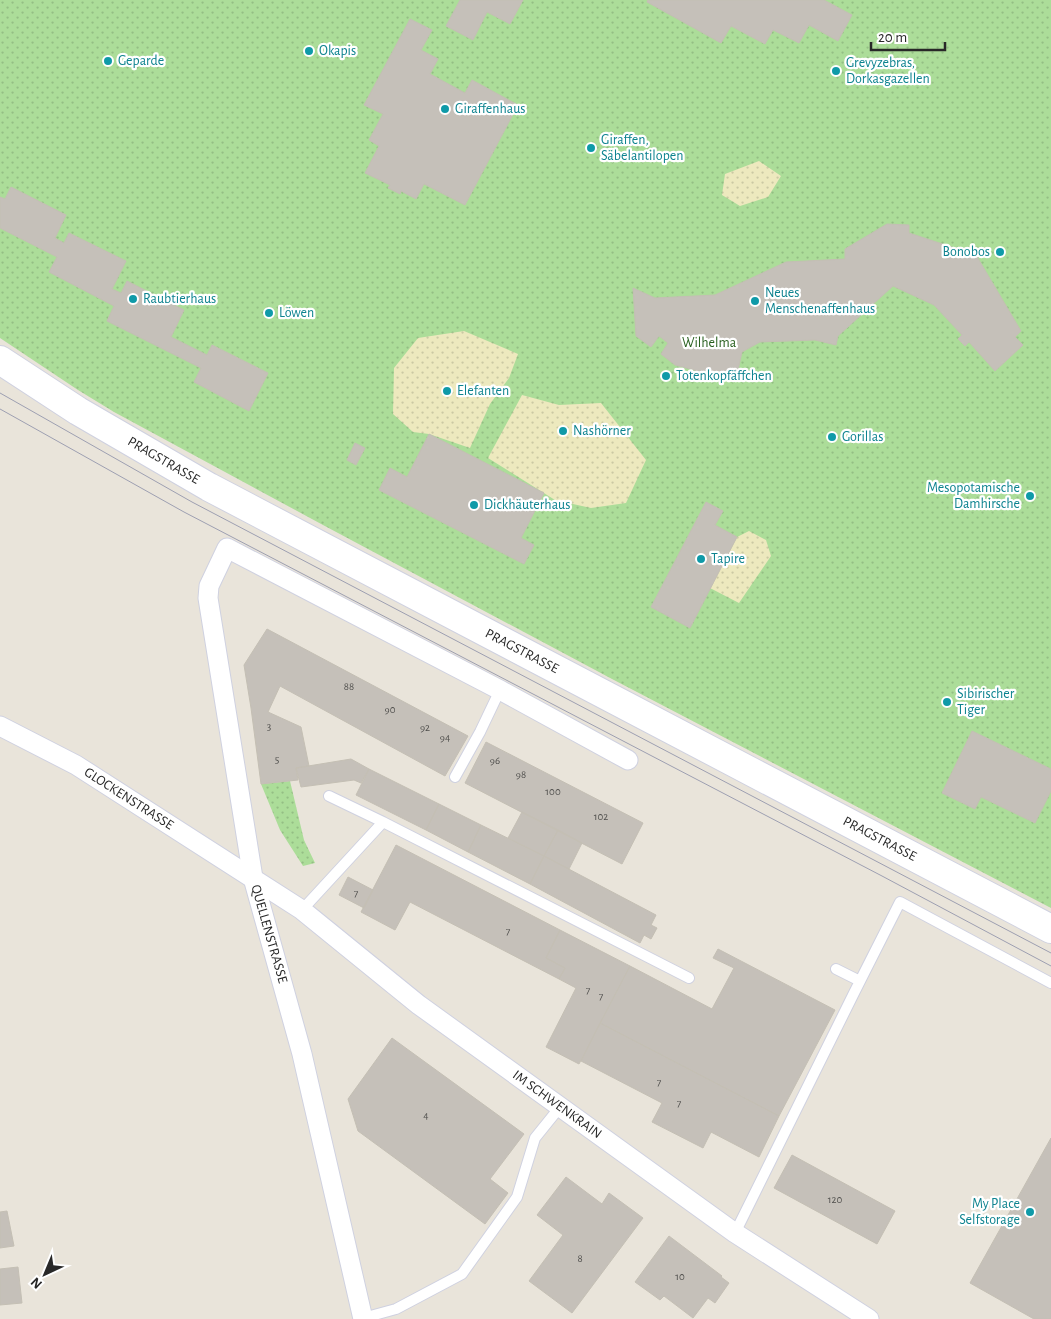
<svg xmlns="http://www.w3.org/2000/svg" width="1051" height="1319" font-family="'Alegreya Sans',sans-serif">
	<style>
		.grass { fill: url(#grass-dots) }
		.sand { fill: url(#sand-dots) }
		.building { fill: #c5c0b9; stroke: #c4bfb4 }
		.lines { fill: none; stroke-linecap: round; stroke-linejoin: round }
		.lane-casing { stroke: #cfd1e0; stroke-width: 12 }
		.street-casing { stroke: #cfd1e0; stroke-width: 21 }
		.secondary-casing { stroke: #cfd1e0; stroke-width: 30 }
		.lane { stroke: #fff; stroke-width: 10 }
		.street { stroke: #fff; stroke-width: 19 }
		.secondary { stroke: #fff; stroke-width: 28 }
		.tram { stroke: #9d9fb1; stroke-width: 1 }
		.culture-dot { fill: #0f9aa8; stroke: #fff; stroke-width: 2 }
		.labels { text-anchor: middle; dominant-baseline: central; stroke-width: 4.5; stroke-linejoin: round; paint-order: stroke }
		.number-label { font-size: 11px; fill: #4f4e4c }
		.culture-label { font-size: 14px; fill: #0d838f; stroke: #fff; text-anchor: start }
		.park-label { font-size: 14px; fill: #275f1d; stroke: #fff }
		.street-label { font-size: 14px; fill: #282828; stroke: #fff }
	</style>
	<defs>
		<pattern id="grass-dots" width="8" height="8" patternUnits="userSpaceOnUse" patternTransform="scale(1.25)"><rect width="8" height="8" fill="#acdd99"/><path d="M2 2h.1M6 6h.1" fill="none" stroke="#94be84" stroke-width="1.8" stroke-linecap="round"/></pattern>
		<pattern id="sand-dots" width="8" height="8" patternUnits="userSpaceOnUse" patternTransform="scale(1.25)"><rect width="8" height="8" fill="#ede9be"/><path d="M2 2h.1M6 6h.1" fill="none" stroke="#cbc8a3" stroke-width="1.8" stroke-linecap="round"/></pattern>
	</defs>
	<rect width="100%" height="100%" fill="#e9e4da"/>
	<path class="grass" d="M0,0H1051V908L612,679L323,525L114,412L78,390L0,338Z
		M290,781L304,840L315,863L303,866L280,830L261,784Z"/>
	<path class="sand" d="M759,161L781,176L768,197L740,206L722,195L725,174Z
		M464,331L518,354L509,378L490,404L470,448L429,434L413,432L393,414L394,368L418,338Z
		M522,395L559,405L601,403L646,460L626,503L591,508L555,500L488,458Z
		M749,531L766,540L771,556L739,603L710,588L737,537Z"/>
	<path class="building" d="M460,0H523L510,24L487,12L473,40L446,26Z
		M648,0H824L852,15L838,41L809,25L799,43L773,30L765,44L731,26L721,43L647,2Z
		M410,19L432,30L421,50L438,59L430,74L465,93L472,80L518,105L465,205L424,184L416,199L401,191L400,194L388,188L390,185L365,173L379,146L369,140L383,114L364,105Z
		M11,187L66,215L55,238L64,243L69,233L126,261L112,289L121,293L127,281L184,310L171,337L207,355L212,345L268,373L249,411L194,382L201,368L107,321L114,306L49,272L57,257L0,228V197L5,199Z
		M887,224L909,225V233L976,255L1021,331L1015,337L1023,345L995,371L969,342L965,346L958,339L962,335L934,305L893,286L838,336L836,345L815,340L760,342L742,352L738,370L725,378L675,365L661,354L668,343L659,336L651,347L636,336L633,288L655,298L715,295L786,262L845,259V249Z
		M429,434L544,493L521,538L534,545L524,564L379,490L390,468L407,477Z
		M355,443L365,448L356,465L347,460Z
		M706,502L723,511L715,525L737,537L690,628L651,607Z
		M267,629L468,736L445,776L280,686L268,712L301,727L309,766L296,768L298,780L261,784L251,708L244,665Z
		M972,731L1051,769V791L1035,823L981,797L975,809L942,793Z
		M486,742L643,823L622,864L465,783Z
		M351,759L369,769L361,783L354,780L301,787L296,768Z
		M369,769L439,804L426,830L356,795Z
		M439,804L481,825L468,852L426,830Z
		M522,812L558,830L544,856L508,838Z
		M481,825L544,856L530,884L468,852Z
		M558,830L582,843L569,869L544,856Z
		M396,845L560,930L546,958L565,968L559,979L410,902L395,930L361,912Z
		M544,856L656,915L651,925L657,928L651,939L644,935L640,943L530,884Z
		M348,877L373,890L364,908L339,895Z
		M560,930L630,966L579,1064L546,1047L576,988L559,979L565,968L546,958Z
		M718,949L835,1010L779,1116L600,1023L630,966L712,1009L734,968L713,958Z
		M600,1023L779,1116L759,1157L711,1132L703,1148L652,1122L662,1103L581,1061Z
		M392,1038L524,1134L490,1179L508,1193L485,1224L358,1131L348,1099Z
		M1051,1138V1319H1034L970,1283Z
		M792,1155L895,1211L877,1244L774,1188Z
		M566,1177L602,1204L609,1193L643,1218L572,1313L529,1281L563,1235L537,1215Z
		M7,1211L14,1246L0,1248V1212Z
		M669,1236L722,1276L721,1277L729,1283L715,1303L708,1298L693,1318L664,1296L660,1300L635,1282Z
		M18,1267L22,1303L0,1305V1269Z"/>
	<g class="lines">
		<defs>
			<path id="lane" d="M455,777L480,732L500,690
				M329,796L383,822
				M302,910L383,822L689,978
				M836,969L860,981
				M735,1233L854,993L900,902L1051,983
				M363,1318L396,1309L462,1274L517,1197L535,1138L560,1107"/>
			<g id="street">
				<path id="s1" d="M0,726L76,765L302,910L419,1005L735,1233L869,1319"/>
				<path d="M363,1319L302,1054L253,878L208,598L209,586L227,548L500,690L628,760"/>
			</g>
			<g id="secondary">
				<path id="s2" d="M0,360L78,411L209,487L1051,929"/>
			</g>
		</defs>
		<use href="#lane" class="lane-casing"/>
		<use href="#street" class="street-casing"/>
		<use href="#secondary" class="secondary-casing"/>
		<use href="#lane" class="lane"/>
		<use href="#street" class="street"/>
		<use href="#secondary" class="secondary"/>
		<path class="tram" d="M0,393L192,502L1051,953
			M0,409L184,512L882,876L1051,966"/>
	</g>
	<g class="culture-dot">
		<circle cx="309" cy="51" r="5"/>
		<circle cx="108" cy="61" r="5"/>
		<circle cx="836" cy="71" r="5"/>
		<circle cx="445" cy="109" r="5"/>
		<circle cx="591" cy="148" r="5"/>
		<circle cx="1000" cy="252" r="5"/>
		<circle cx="133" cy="299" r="5"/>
		<circle cx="755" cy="301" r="5"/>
		<circle cx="269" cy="313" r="5"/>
		<circle cx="666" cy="376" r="5"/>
		<circle cx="447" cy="391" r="5"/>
		<circle cx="563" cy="431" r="5"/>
		<circle cx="832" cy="437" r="5"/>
		<circle cx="1030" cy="496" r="5"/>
		<circle cx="474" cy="505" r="5"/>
		<circle cx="701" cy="559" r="5"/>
		<circle cx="947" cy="702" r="5"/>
		<circle cx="1030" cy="1212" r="5"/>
	</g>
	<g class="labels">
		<g class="number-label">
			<text x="349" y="686">88</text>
			<text x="390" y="709">90</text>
			<text x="269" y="726">3</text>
			<text x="425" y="727">92</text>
			<text x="445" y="737">94</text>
			<text x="277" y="759">5</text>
			<text x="495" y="760">96</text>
			<text x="521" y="774">98</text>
			<text x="553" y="791">100</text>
			<text x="601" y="816">102</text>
			<text x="356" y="893">7</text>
			<text x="508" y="931">7</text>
			<text x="588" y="990">7</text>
			<text x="601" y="996">7</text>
			<text x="659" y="1082">7</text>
			<text x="679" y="1103">7</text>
			<text x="426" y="1115">4</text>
			<text x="835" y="1199">120</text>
			<text x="580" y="1258">8</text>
			<text x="680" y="1276">10</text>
		</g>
		<g class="culture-label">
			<text x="319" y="51">Okapis</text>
			<text x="118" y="61">Geparde</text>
			<text x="846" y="63">Grevyzebras,<tspan x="846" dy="16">Dorkasgazellen</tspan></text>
			<text x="455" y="109">Giraffenhaus</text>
			<text x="601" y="140">Giraffen,<tspan x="601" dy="16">Säbelantilopen</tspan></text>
			<text x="990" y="252" text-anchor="end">Bonobos</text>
			<text x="765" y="293">Neues<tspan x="765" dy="16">Menschenaffenhaus</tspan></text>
			<text x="143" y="299">Raubtierhaus</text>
			<text x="279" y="313">Löwen</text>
			<text x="676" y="376">Totenkopfäffchen</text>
			<text x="457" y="391">Elefanten</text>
			<text x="573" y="431">Nashörner</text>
			<text x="842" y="437">Gorillas</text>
			<text x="1020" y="488" text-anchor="end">Mesopotamische<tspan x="1020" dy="16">Damhirsche</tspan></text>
			<text x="484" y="505">Dickhäuterhaus</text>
			<text x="711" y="559">Tapire</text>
			<text x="957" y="694">Sibirischer<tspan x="957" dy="16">Tiger</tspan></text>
			<text x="1020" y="1204" text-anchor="end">My Place<tspan x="1020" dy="16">Selfstorage</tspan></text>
		</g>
		<g class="park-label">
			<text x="709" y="343">Wilhelma</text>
		</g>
		<g class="street-label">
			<text stroke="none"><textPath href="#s2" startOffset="192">PRAGSTRASSE</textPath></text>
			<text stroke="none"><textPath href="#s2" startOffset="598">PRAGSTRASSE</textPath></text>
			<text stroke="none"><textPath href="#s1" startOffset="148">GLOCKENSTRASSE</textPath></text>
			<text stroke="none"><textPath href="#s2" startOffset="1002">PRAGSTRASSE</textPath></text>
			<text transform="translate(269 934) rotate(74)">QUELLENSTRASSE</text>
			<text stroke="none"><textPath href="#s1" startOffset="675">IM SCHWENKRAIN</textPath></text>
		</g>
	</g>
	<g transform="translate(45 1274) rotate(224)" stroke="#ffffff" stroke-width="4" paint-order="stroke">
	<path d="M0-4L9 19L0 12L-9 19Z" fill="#282828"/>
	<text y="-8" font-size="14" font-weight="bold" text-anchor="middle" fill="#282828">N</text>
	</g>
	<path d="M871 42v8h74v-8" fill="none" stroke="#282828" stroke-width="2.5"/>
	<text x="878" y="42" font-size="15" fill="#282828" stroke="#ffffff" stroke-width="4" paint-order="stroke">20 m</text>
</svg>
